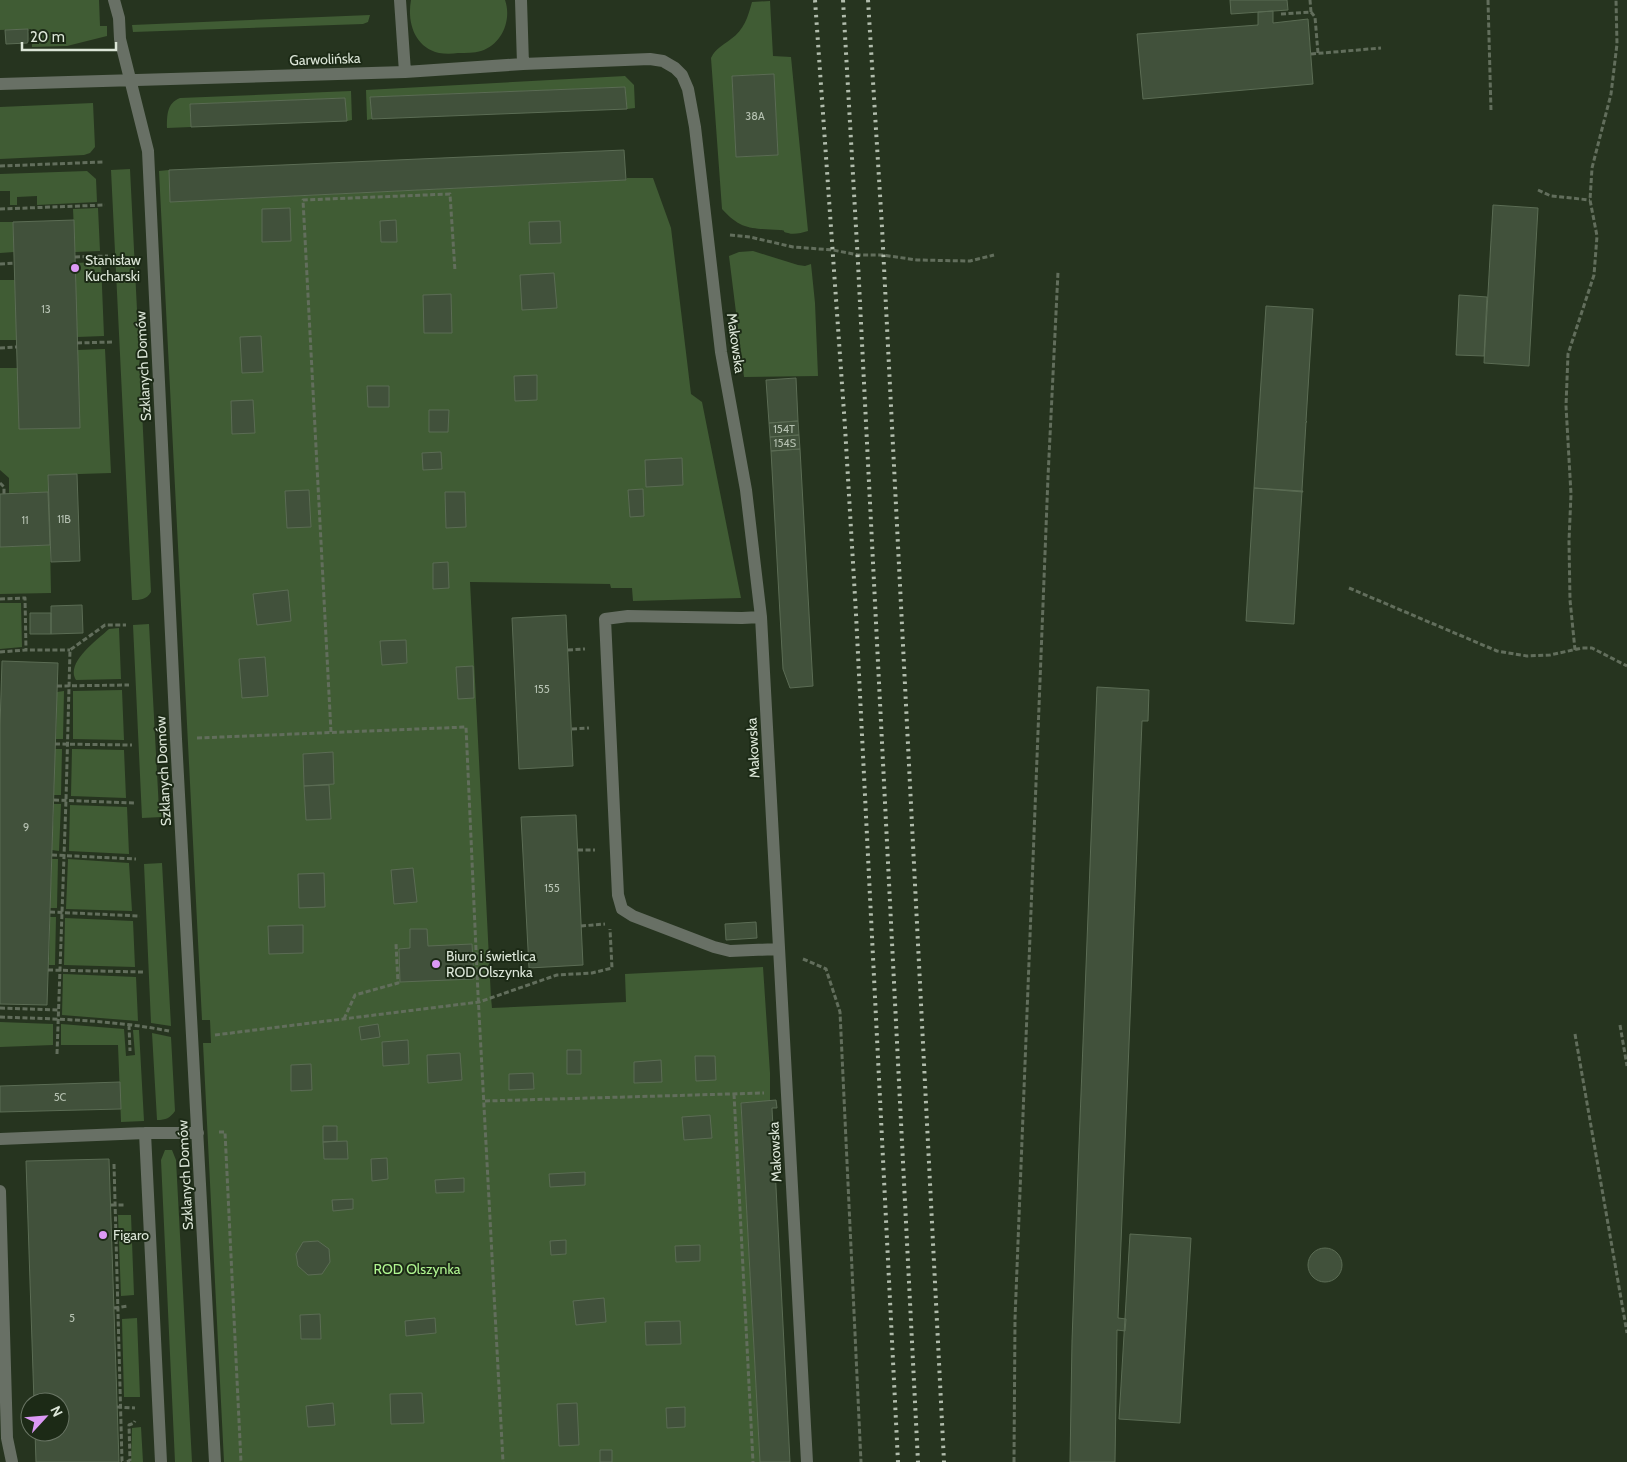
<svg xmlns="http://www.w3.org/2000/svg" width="1627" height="1462" font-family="Cabin,sans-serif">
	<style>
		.green { fill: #405c34; fill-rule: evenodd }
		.building { fill: #41513b; stroke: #5b6c54 }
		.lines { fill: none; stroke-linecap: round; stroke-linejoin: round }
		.path { stroke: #626e5c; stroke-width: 3; stroke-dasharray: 5 2.5; stroke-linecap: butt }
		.minor { stroke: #687065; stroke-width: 12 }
		.rail { stroke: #b1bcac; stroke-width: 4; stroke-dasharray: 2.5 5; stroke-linecap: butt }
		.poi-dot { fill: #dc99f5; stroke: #1c2a16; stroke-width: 2 }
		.labels { text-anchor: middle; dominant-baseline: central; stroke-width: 4; stroke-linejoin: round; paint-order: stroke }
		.number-label { font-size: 11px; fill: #b5c1b1 }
		.street-label { font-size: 14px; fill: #dce6d8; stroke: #1c2a16 }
		.poi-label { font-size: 14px; fill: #dce6d8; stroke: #1c2a16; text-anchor: start }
		.park-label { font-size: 14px; fill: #aff490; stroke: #1c2a16 }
	</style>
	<rect width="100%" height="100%" fill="#26341f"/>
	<path class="green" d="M0,0H99L100,26H107V36L67,46L32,47L31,29L0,30Z
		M411,0H505C512,20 502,44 481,51C474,53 466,53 458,53C452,54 445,54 439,53C414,47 407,22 411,0Z
		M770,1L773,56L791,57L808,231C801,233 794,235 788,233C780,231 788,231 780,230C752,228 742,231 722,209L711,58C716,48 722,46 731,39C744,30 748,17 752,2ZM774,74L778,155L736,157L732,76Z
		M370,15L368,22L363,24L133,32L132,25Z
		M625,76L634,85L635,108L627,109L625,87L371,97L372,119L367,120L366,90Z
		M351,91L352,120L347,121L345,98L190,104L191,127L167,128C167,115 167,103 180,98Z
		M93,103L95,147L90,153L84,155L0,159V107Z
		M130,169L151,592C146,600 140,600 132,600L111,170Z
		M169,170L170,202L626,180L627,178H653L671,228L691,394L702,402L741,598L633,601L632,588H611L610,584L470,582L491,998L492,1008L626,1002L625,974L763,967L770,1073V1101L741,1103L760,1462H224L203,1043H211L210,1020H202L159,171Z
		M87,171L96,179L97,202L37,205V196L17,197V205H10V191H0V174Z
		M98,208L100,251L75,252L73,209Z
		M0,222H13L14,252L0,253Z
		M753,251L798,265L805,266L811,264L815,303L818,376L744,377L729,256L739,252Z
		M101,262L104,336L77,337L75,263Z
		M0,280H15L17,340H0Z
		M105,349L111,473L48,475V492L9,493V478L0,470V368H18L19,429L79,428L77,350Z
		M50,545L51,593L0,594V547Z
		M0,603H21L22,647L0,649Z
		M149,624L159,810H161L162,817L142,818L133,625Z
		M119,628L121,679L76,680C65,663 97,640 109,629Z
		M122,690L124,740L73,739V691Z
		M64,691L63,739H56L57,692Z
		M55,749H62L61,795H54Z
		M72,749L124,750L126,798L71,796Z
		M54,804H61L59,851L52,850Z
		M70,805L127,807L129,854L69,851Z
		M52,859H58L57,908H50Z
		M68,859L129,863L132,911L66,909Z
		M162,863L171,1026L151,1023L144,864Z
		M50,917H56L55,965H49Z
		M65,918L133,921L135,967L64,965Z
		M63,974L136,977L138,1021L62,1015Z
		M0,1022L53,1024V1045L0,1047Z
		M61,1024L124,1029L126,1056L135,1055L133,1030H139L144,1121L121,1122L118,1045H61Z
		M152,1033L171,1037L175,1111C170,1118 166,1120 157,1120Z
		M165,1150H172L176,1160L192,1462H175L161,1160Z
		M118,1215H131L134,1295L121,1296Z
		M137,1318L140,1397H124L122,1319Z
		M141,1427L143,1462H131L132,1428Z"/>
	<path class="building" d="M1230,0H1287L1288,10L1231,14Z
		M1273,11V23L1308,19L1313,84L1143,99L1137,34L1258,25V12Z
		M28,29V43L6,44L5,30Z
		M774,74L778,155L736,157L732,76Z
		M625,87L627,109L372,119L370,97Z
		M345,98L347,121L191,127L190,104Z
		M624,150L626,180L170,202L169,170Z
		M1493,205L1538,208L1529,366L1484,363Z
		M290,208L291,241L262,242V209Z
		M74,220L80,428L19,429L13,222Z
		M396,220L397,242H381L380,221Z
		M560,221L561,243L530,244L529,222Z
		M554,273L557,308L522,310L520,275Z
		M451,294L452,333H424L423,295Z
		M1459,295L1487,297L1484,356L1456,355Z
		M1266,306L1313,309L1306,421L1307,422H1306L1302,490L1303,492L1254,488Z
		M261,336L263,372L242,373L240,337Z
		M537,375V400L515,401L514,376Z
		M796,378L798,421L769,423L766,380Z
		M367,386H389V407H368Z
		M253,400L255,433L232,434L231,401Z
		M429,410H449L448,432H429Z
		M798,421L799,435L770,437L769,423Z
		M799,435L800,449L771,451L770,437Z
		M800,449L813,686L790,688L783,669L771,451Z
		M441,452L442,469L423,470L422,453Z
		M682,458L683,485L646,487L645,460Z
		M77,474L80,561L51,562L48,475Z
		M1254,488L1302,491L1294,624L1246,621Z
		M643,489L644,516L630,517L628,490Z
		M309,490L311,527L287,528L285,491Z
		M48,492L50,545L0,547V494Z
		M445,492H465L466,527L446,528Z
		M448,562L449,588L433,589V563Z
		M288,590L291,621L257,625L253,594Z
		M82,605L83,633L51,634V606Z
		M30,613H51V634H30Z
		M566,615L573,766L519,769L512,618Z
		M406,640L407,663L382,665L380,641Z
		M265,657L268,696L242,698L239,659Z
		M2,661L58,663L47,1005L0,1004V726Z
		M473,666L474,698L458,699L456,667Z
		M1097,687L1149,690L1148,721H1142L1118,1318L1126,1319L1125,1331L1117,1330L1115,1462H1070L1072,1341L1078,1170Z
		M333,752L334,784L304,786L303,754Z
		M329,785L331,819L306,820L304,786Z
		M576,815L583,965L529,968L521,817Z
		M413,868L417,902L394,904L391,870Z
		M324,873L325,907L299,908L298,874Z
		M756,922L757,938L726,940L725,924Z
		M303,925V953L269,954L268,926Z
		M410,929H427L428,946L472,944L474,979L400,982L399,949L410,948Z
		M378,1024L380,1037L361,1040L359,1027Z
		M408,1040L409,1064L383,1066L382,1042Z
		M567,1050H581V1074H567Z
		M460,1053L462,1080L428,1083L427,1055Z
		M695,1056H715L716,1080L696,1081Z
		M661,1060L662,1082L634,1083V1062Z
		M311,1064L312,1090L291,1091V1065Z
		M533,1073L534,1089L509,1090V1074Z
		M120,1082L121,1109L0,1112V1086Z
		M776,1100L777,1108H772L790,1462H760L741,1103Z
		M710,1115L712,1138L684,1140L682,1117Z
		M323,1126H337V1141L323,1142Z
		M347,1141L348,1159H324L323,1142Z
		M387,1158L388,1179L372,1181L371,1159Z
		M109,1159L119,1462H36L35,1432H60V1402H34L26,1161Z
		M585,1172V1185L550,1187L549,1174Z
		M464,1178V1192L436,1193L435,1180Z
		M353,1199V1209L333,1211L332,1200Z
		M1130,1234L1191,1238L1180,1423L1119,1419Z
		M566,1240V1254L551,1255L550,1241Z
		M318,1241L329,1249L330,1262L322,1274L308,1275L298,1266L296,1254L303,1242Z
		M700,1245V1261L676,1262L675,1246Z
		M1308 1265a17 17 0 1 1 34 0a17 17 0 1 1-34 0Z
		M604,1298L606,1322L576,1325L573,1301Z
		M320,1314L321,1339H301L300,1315Z
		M435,1318L436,1333L406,1336L405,1321Z
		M680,1321L681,1344L646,1345L645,1322Z
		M422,1393L424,1423L391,1424L390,1394Z
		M333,1403L335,1425L308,1427L306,1406Z
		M577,1403L579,1445L559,1446L557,1404Z
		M685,1407V1427L667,1428L666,1408Z
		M600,1450H612V1462H600Z"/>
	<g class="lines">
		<path class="path" d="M1488,0L1491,111
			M1311,12L1315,17L1318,53
			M1281,14L1311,12L1310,0
			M1311,54L1381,48
			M0,166L103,162
			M1538,190L1551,196L1590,200
			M0,209L105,205
			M730,235L750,237L793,247L833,250L858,255H882L917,260L970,261L994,255
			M75,257L108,256
			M0,264L15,263
			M77,343L112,342
			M0,348L17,347
			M0,483L4,487V494
			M1349,588L1497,651L1527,656L1550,655L1582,648H1592L1627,666
			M0,599L25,598L26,650
			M568,650L585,649
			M1575,650L1570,600L1569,541L1571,494L1566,406L1568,354L1594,275L1597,236L1590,200L1592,168L1611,94L1617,44L1616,0
			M0,652L26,650H70
			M57,686L129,685
			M572,729L589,728
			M331,732L303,200L450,194L455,271
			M197,738L466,727L478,994L503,1462
			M55,744L132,745
			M54,800L134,803
			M578,850H595
			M52,855L136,859
			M50,912L140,916
			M581,926L605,924
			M803,959L826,969L840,1012L861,1462
			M48,970L143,972
			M0,1008L58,1010
			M0,1017C56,1019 113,1020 169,1031
			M344,1019L355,995L398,983L396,944
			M129,1025L130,1051
			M1620,1025L1627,1066
			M1575,1034L1627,1333
			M215,1035L479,1002L557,975L592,973L612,968L610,929
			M57,1054L66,800L70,650L105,625H126
			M734,1094L753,1462
			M485,1101L764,1093
			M219,1132H225L241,1462
			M114,1164L122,1461L125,1462
			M111,1205H124
			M114,1308L128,1306
			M117,1407L135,1408
			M127,1462L130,1460L129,1425L134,1423L135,1421
			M1014,1462L1015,1319L1048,477L1058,272"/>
		<path class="minor" d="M114,0L119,18L120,39L148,151L176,739L215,1462
			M400,0L405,72
			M521,0L523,64
			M0,84L405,72L523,64L650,59L663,61L675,68L682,75L688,89L695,127L721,352L746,490L761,617L807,1462
			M761,617L742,618L628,616L605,619L618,895L622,909L633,916L714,947L730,951L779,949
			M145,1133L161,1462
			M0,1139L145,1133H198
			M0,1191L7,1438L12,1462"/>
		<path class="rail" d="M815,0L845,427L856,614L898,1462
			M843,0L858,263L918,1462
			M868,0L882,227L944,1462"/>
	</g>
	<g class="poi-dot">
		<circle cx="75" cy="268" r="5"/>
		<circle cx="436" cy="964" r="5"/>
		<circle cx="103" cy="1235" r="5"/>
	</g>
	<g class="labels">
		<g class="number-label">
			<text x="755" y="116">38A</text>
			<text x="46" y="309">13</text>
			<text x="784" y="429">154T</text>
			<text x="785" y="443">154S</text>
			<text x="64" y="519">11B</text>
			<text x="25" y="520">11</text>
			<text x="542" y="689">155</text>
			<text x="26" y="827">9</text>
			<text x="552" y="888">155</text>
			<text x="60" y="1097">5C</text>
			<text x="72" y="1318">5</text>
		</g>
		<g class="street-label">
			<text transform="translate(325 59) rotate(-2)">Garwolińska</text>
			<text transform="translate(736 343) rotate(82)">Makowska</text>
			<text transform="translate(143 366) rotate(-93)">Szklanych Domów</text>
			<text transform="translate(753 748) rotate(-93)">Makowska</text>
			<text transform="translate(163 771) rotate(-93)">Szklanych Domów</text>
			<text transform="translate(775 1152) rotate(-93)">Makowska</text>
			<text transform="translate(185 1175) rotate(-93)">Szklanych Domów</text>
		</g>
		<g class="poi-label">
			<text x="85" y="260">Stanisław<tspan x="85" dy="16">Kucharski</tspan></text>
			<text x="446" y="956">Biuro i świetlica<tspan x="446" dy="16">ROD Olszynka</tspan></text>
			<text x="113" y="1235">Figaro</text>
		</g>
		<g class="park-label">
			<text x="417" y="1269">ROD Olszynka</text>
		</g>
	</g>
	<g transform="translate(45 1417) rotate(64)"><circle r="24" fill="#1c2a16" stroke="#697564"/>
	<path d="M0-4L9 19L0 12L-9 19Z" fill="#dc99f5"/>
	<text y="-8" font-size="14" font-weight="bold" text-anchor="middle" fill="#dce6d8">N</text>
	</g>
	<path d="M22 42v8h94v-8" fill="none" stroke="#dce6d8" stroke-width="2.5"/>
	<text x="30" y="42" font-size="15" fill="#dce6d8" stroke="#1c2a16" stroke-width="4" paint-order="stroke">20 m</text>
</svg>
